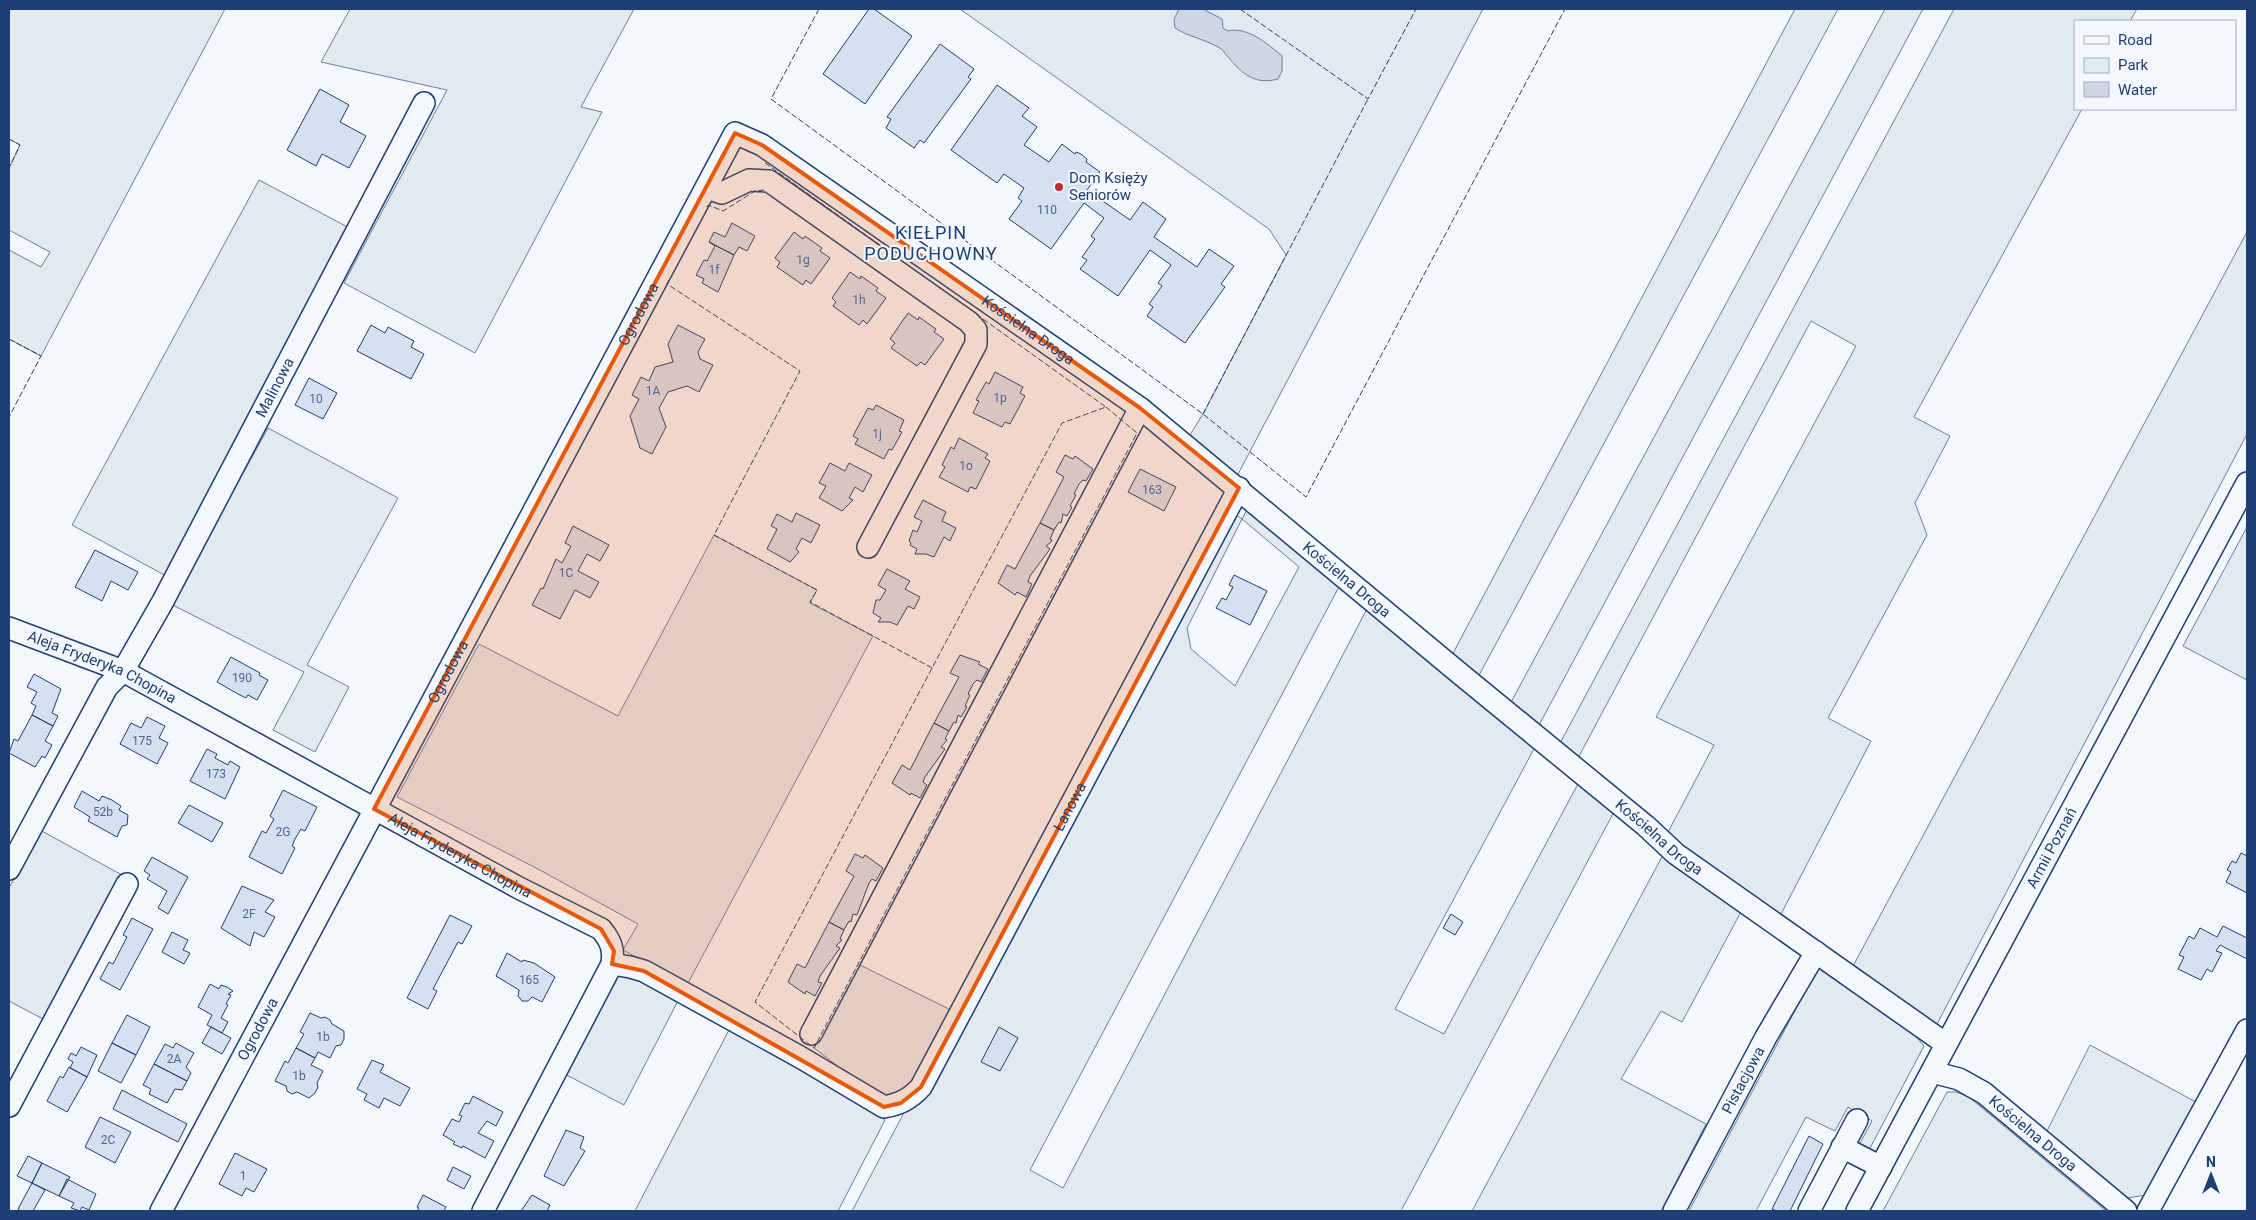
<svg xmlns="http://www.w3.org/2000/svg" width="2256" height="1220" font-family="Roboto,sans-serif">
	<style>
		.green { fill: #e3e9f0; stroke: #687fa3; fill-rule: evenodd }
		.water { fill: #cfd7e4; stroke: #687fa3 }
		.building { fill: #d5e0f0; stroke: #1d3f73 }
		.lines { fill: none; stroke-linecap: round; stroke-linejoin: round }
		.minor-casing { stroke: #1d3f73; stroke-width: 24 }
		.minor { stroke: #f4f7fb; stroke-width: 21 }
		.fence { stroke: #1d3f73; stroke-width: 1; stroke-dasharray: 6 2.5; stroke-linecap: butt }
		.marked { fill: #e8590c; fill-opacity: 0.2; stroke: #e8590c; stroke-width: 4; stroke-linejoin: round }
		.poi-dot { fill: #c62828; stroke: #f4f7fb; stroke-width: 2 }
		.labels { text-anchor: middle; dominant-baseline: central; stroke-width: 4; stroke-linejoin: round; paint-order: stroke }
		.number-label { font-size: 12px; fill: #4b6792 }
		.poi-label { font-size: 15px; fill: #1d3f73; stroke: #f4f7fb; text-anchor: start }
		.street-label { font-size: 15px; fill: #1d3f73; stroke: #f4f7fb }
		.quarter-label { font-size: 18px; letter-spacing: 1px; fill: #1d3f73; stroke: #f4f7fb }
	</style>
	<rect width="100%" height="100%" fill="#f4f7fb"/>
	<path class="green" d="M9,9H225L41,356L9,339V250L41,267L50,252L9,230V168L20,145L9,139Z
		M350,9H634L581,107L602,112L475,353L344,283L447,90L321,62Z
		M960,9H1483L1236,478L1188,438L1203,414L1286,255L1269,229Z
		M1795,9H1838L1477,679L1451,657Z
		M1885,9H1923L1538,727L1510,704Z
		M1954,9H2137L2130,21H2075V109H2082L1914,417L1950,436L1915,503L1927,535L1828,718L1871,741L1779,918L1667,834L1714,745L1656,717L1856,346L1811,321L1577,760L1559,745Z
		M259,180L355,231L170,578L72,525Z
		M2247,232V434L1936,1026L1852,968Z
		M268,428L398,498L307,665L349,687L315,752L273,730L304,672L171,604Z
		M1249,506L1341,583L1030,1170L1063,1188L1368,607L1536,745L1395,1009L1444,1034L1580,780L1615,810L1401,1211H852L907,1107L920,1104L1234,513L1242,519ZM1242,519L1299,567L1235,686L1191,649L1187,628Z
		M2247,527V680L2183,646Z
		M714,535L817,590L810,603L873,636L687,985L623,950L638,924L538,869L397,797L479,644L618,716Z
		M40,830L122,875L45,1020L9,1001V888Z
		M1664,853L1742,910L1682,1022L1661,1011L1621,1079L1706,1124L1661,1211H1472Z
		M858,964L953,1011L910,1091L890,1100L852,1077L814,1048Z
		M1819,965L1904,1023L1924,1046L1869,1150L1859,1145L1872,1121L1848,1107L1835,1131L1806,1117L1756,1211H1689Z
		M629,973L680,997L624,1105L559,1071L615,976Z
		M731,1026L861,1100L885,1120L838,1211H635Z
		M2090,1045L2196,1102L2147,1195L2127,1198L2046,1133Z
		M1947,1092H1956L1969,1097L2106,1211H1883Z"/>
	<path class="water" d="M1179,9H1203L1222,19L1223,28L1228,31C1247,26 1268,44 1282,56V71L1278,79C1256,85 1243,75 1229,58C1225,54 1223,49 1218,47C1204,39 1189,37 1175,28L1174,19Z"/>
	<path class="building" d="M869,9H874L912,36L865,104L823,74Z
		M940,44L974,69L968,77L971,79L924,143L920,140L914,148L886,128L891,119L887,117Z
		M997,85L1029,108L1022,116L1037,127L1024,145L1049,162L1062,144L1075,154L1076,152L1081,154L1087,159L1086,162L1100,172L1087,190L1130,220L1143,202L1166,219L1154,237L1197,267L1209,249L1234,266L1221,284L1225,287L1185,343L1147,316L1153,307L1149,304L1162,286L1158,283L1171,265L1150,250L1118,296L1080,269L1087,260L1082,257L1095,239L1091,236L1104,218L1084,203L1051,249L1009,219L1022,201L1018,198L1024,188L1004,174L997,183L951,150Z
		M320,89L349,105L340,122L366,136L349,168L322,154L316,166L287,150Z
		M732,223L755,236L747,251L739,247L734,255L709,242L714,232L725,237Z
		M794,232L803,239L805,236L822,248L820,251L830,258L811,284L806,280L803,285L777,267L780,262L775,258Z
		M709,242L734,255L718,292L702,283L704,279L696,275L704,260L707,261L715,246Z
		M850,272L860,279L861,276L878,288L876,291L886,298L867,324L863,320L859,325L833,306L836,302L832,298Z
		M908,313L918,320L919,317L936,329L934,332L944,339L925,365L921,362L917,366L891,348L895,343L890,339Z
		M371,325L385,333L388,327L414,341L411,347L424,354L411,379L357,351Z
		M678,325L705,339L698,352L700,359L713,365L699,392L687,386L668,392L659,408L666,427L652,454L640,448L630,416L639,399L632,395L641,377L649,381L655,367L673,362L668,344Z
		M995,372L1023,387L1020,393L1025,396L1010,424L1005,422L1002,427L973,413L979,401L976,400L986,382L989,384Z
		M309,378L337,393L323,419L295,405Z
		M876,405L904,420L899,431L902,432L892,450L889,449L884,459L855,444L858,439L853,436L868,408L873,410Z
		M959,438L988,454L985,458L990,461L976,489L970,487L968,492L939,477L945,467L942,465L951,447L954,449Z
		M1065,455L1073,459L1075,456L1093,469L1086,481L1083,480L1079,484L1074,494L1076,495L1070,506L1072,507L1067,516L1063,514L1061,523L1059,522L1054,530L1040,523L1064,477L1056,472Z
		M830,463L845,471L849,463L872,475L863,492L855,487L849,498L853,500L842,511L819,498L826,486L819,483Z
		M1140,469L1176,487L1164,511L1128,492Z
		M923,500L946,512L942,521L956,528L950,541L944,537L934,557L926,554H915L917,549L910,545L911,543L909,541L913,530L917,532L922,521L914,517Z
		M796,513L820,525L811,543L802,538L796,549L799,552L790,562L767,549L777,529L771,526L777,514L792,522Z
		M1040,523L1054,530L1050,539L1052,540L1051,542L1046,546L1050,549L1030,576L1028,582L1032,584L1026,597L1017,592L1015,595L998,583L1007,565L1015,569Z
		M573,526L609,545L600,561L587,554L578,571L599,582L590,598L575,590L560,619L532,605L541,588L543,589L556,559L562,563L571,546L565,543Z
		M95,550L138,572L128,590L111,581L102,601L75,587Z
		M887,569L910,581L905,589L920,597L914,609L908,606L897,625L890,622H878L881,618L873,613L876,600H880L886,590L878,585Z
		M1234,575L1267,591L1250,625L1216,608L1222,598L1226,600L1233,587L1229,585Z
		M960,655L980,662L978,664L988,669L981,682L977,680L973,684L968,694L970,695L965,706L967,707L961,717L958,715L956,723L954,722L949,731L934,723L959,677L950,673Z
		M231,657L260,673L259,675L268,680L257,700L248,695L246,698L238,694L217,682Z
		M34,674L61,689L52,713L58,716L53,726L32,715L36,706L31,703L37,692L27,687Z
		M32,715L53,726L45,741L52,745L45,758L42,756L35,767L9,753L14,739L18,741Z
		M147,717L165,726L159,738L168,743L157,764L120,744L131,723L141,728Z
		M934,723L949,731L945,739L947,740L941,747L945,749L925,777L923,782L927,785L920,798L911,793L910,795L892,783L902,765L910,770Z
		M207,749L217,754L215,758L228,765L230,761L240,767L225,799L190,781Z
		M283,790L317,807L305,831L301,829L295,839L292,846L295,848L282,874L249,857L262,831L266,833L274,819L270,816Z
		M82,791L99,801L102,796L112,800L121,806L119,810L128,815L127,825L122,826L117,837L88,821L90,817L74,807Z
		M189,805L223,823L212,842L178,823Z
		M2241,853L2247,856V893L2226,882L2231,872L2227,870L2232,861L2236,863Z
		M855,854L863,858L865,855L883,868L876,881L872,879L869,883L857,915L853,914L851,922L849,921L844,930L829,922L854,876L846,871Z
		M152,857L188,877L168,914L158,908L167,891L147,879L150,875L144,871Z
		M242,886L274,900L265,912L275,917L264,937L254,932L250,946L221,928Z
		M1451,914L1463,922L1455,935L1443,928Z
		M450,915L472,926L462,944L458,942L433,989L437,991L428,1009L407,998Z
		M132,918L153,929L120,990L100,979L109,962L113,964L127,937L123,935Z
		M829,922L844,930L840,939L842,940L836,946L840,948L820,976L818,982L822,983L815,996L806,991L805,994L788,982L797,964L805,968Z
		M2223,926L2247,938V959L2220,945L2216,951L2222,953L2212,972L2207,969L2201,980L2178,969L2184,957L2179,955L2189,936L2194,939L2200,928L2217,937Z
		M172,932L188,940L183,950L190,953L184,964L162,952Z
		M507,953L522,962L523,960L534,963L555,977L542,1002L532,997L528,1001H522L518,996L519,990L496,976Z
		M210,984L219,989L221,985L227,987L233,991L228,994L231,995L226,1004L228,1005L221,1018L228,1022L222,1033L207,1025L212,1015L198,1007Z
		M310,1013L321,1018L325,1017L330,1020L332,1024L344,1031V1039L341,1045L336,1046L330,1058L318,1052L315,1058L296,1048L304,1034L300,1032Z
		M127,1015L150,1027L136,1055L112,1043Z
		M211,1027L231,1038L222,1054L202,1043Z
		M999,1027L1018,1038L1000,1071L981,1062Z
		M112,1043L136,1055L121,1083L98,1071Z
		M176,1043L194,1053L186,1067L191,1073L187,1081L154,1064L165,1044L173,1048Z
		M81,1047L97,1055L87,1077L70,1068L73,1062L68,1059L71,1053L76,1056Z
		M296,1048L315,1058L311,1065L323,1071L317,1083L318,1087L315,1093L309,1098L297,1092L292,1094L287,1091L286,1086L275,1081L285,1061L288,1063Z
		M372,1060L384,1065L380,1072L410,1088L400,1106L384,1098L379,1108L364,1100L367,1094L357,1089Z
		M154,1064L187,1081L182,1090L175,1089L167,1103L149,1094L151,1089L143,1085Z
		M69,1067L87,1077L67,1112L47,1101L60,1076L63,1078Z
		M122,1090L187,1124L178,1142L113,1109Z
		M473,1096L503,1112L496,1126L487,1121L478,1133L494,1141L485,1158L463,1146L462,1148L453,1144L455,1142L443,1135L452,1119L459,1122L462,1116L459,1115L465,1103L469,1104Z
		M100,1117L131,1132L115,1163L85,1147Z
		M566,1130L584,1137L580,1148L585,1151L564,1186L544,1176Z
		M1809,1136L1823,1144L1790,1211H1777L1772,1209Z
		M235,1153L267,1169L254,1192L246,1188L242,1196L219,1184Z
		M28,1156L42,1163L32,1183L17,1176Z
		M42,1163L70,1177L59,1196L32,1183Z
		M453,1167L471,1176L464,1189L447,1180Z
		M67,1179L96,1194L89,1210L82,1207L80,1211L71,1208L74,1203L59,1196Z
		M32,1183L45,1190L33,1211H21L18,1209Z
		M423,1195L446,1207L444,1211H417L419,1208L417,1207Z
		M532,1195L550,1205L547,1211H521Z"/>
	<g class="lines">
		<defs>
			<g id="minor">
				<path d="M707,188L722,193L749,180L769,181L969,322L976,330V344L868,547"/>
				<path id="s1" d="M9,628L123,671L519,888L601,929C611,941 614,949 612,964L483,1211"/>
				<path id="s2" d="M9,869L107,687L123,671L162,603L424,103"/>
				<path id="s3" d="M612,964L630,967L644,971L800,1057L884,1107C900,1104 910,1099 921,1087L1239,488"/>
				<path d="M811,1034L1140,408"/>
				<path id="s4" d="M1932,1072L1959,1079L1984,1093L2126,1211"/>
				<path d="M9,1106L127,884"/>
				<path d="M1842,1147L1881,1167"/>
				<path id="s5" d="M161,1211L735,133L762,145L1140,408L1464,677L1646,826L1676,854L1946,1044"/>
				<path id="s6" d="M1674,1211L1766,1037L1816,952"/>
				<path d="M1809,1211L1857,1120"/>
				<path id="s7" d="M1857,1211L2247,483"/>
				<path d="M2148,1211L2247,1030"/>
			</g>
		</defs>
		<use href="#minor" class="minor-casing"/>
		<use href="#minor" class="minor"/>
		<path class="fence" d="M819,9L771,99L1203,414L1306,497L1565,9
			M1240,9L1368,99L1416,9
			M9,139L20,145L9,168
			M765,163L905,263
			M707,207L708,205L723,211L755,191L764,190
			M669,280L667,284L800,371L714,535L817,590L810,602L934,669
			M976,314L1106,407
			M9,339L41,356L9,417
			M1106,407L1137,433L814,1048L755,1002L1062,423Z
			M1203,414L1368,99"/>
	</g>
	<path class="marked" d="M735,133L762,145L1140,408L1239,488L921,1087L901,1103L884,1107L644,971L612,964L614,951L601,929L374,809Z"/>
	<circle class="poi-dot" cx="1059" cy="187" r="5"/>
	<g class="labels">
		<g class="number-label">
			<text x="1047" y="210">110</text>
			<text x="803" y="260">1g</text>
			<text x="714" y="270">1f</text>
			<text x="859" y="300">1h</text>
			<text x="653" y="391">1A</text>
			<text x="1000" y="398">1p</text>
			<text x="316" y="399">10</text>
			<text x="877" y="434">1j</text>
			<text x="966" y="466">1o</text>
			<text x="1152" y="490">163</text>
			<text x="566" y="573">1C</text>
			<text x="242" y="678">190</text>
			<text x="142" y="741">175</text>
			<text x="216" y="774">173</text>
			<text x="103" y="812">52b</text>
			<text x="283" y="832">2G</text>
			<text x="249" y="914">2F</text>
			<text x="529" y="980">165</text>
			<text x="323" y="1037">1b</text>
			<text x="174" y="1059">2A</text>
			<text x="299" y="1076">1b</text>
			<text x="108" y="1140">2C</text>
			<text x="243" y="1176">1</text>
		</g>
		<g class="poi-label">
			<text x="1069" y="178">Dom Księży<tspan x="1069" dy="17">Seniorów</tspan></text>
		</g>
		<g class="street-label">
			<text stroke="none"><textPath href="#s5" startOffset="1016">Ogrodowa</textPath></text>
			<text stroke="none"><textPath href="#s5" startOffset="1575">Kościelna Droga</textPath></text>
			<text stroke="none"><textPath href="#s2" startOffset="551">Malinowa</textPath></text>
			<text stroke="none"><textPath href="#s5" startOffset="1980">Kościelna Droga</textPath></text>
			<text stroke="none"><textPath href="#s1" startOffset="101">Aleja Fryderyka Chopina</textPath></text>
			<text stroke="none"><textPath href="#s5" startOffset="611">Ogrodowa</textPath></text>
			<text stroke="none"><textPath href="#s3" startOffset="669">Łanowa</textPath></text>
			<text stroke="none"><textPath href="#s5" startOffset="2385">Kościelna Droga</textPath></text>
			<text stroke="none"><textPath href="#s7" startOffset="412">Armii Poznań</textPath></text>
			<text stroke="none"><textPath href="#s1" startOffset="506">Aleja Fryderyka Chopina</textPath></text>
			<text stroke="none"><textPath href="#s5" startOffset="206">Ogrodowa</textPath></text>
			<text stroke="none"><textPath href="#s6" startOffset="148">Pistacjowa</textPath></text>
			<text stroke="none"><textPath href="#s4" startOffset="120">Kościelna Droga</textPath></text>
		</g>
		<g class="quarter-label">
			<text x="931" y="232">KIEŁPIN<tspan x="931" dy="21">PODUCHOWNY</tspan></text>
		</g>
	</g>
	<rect width="2256" height="1220" fill="none" stroke="#1d3f73" stroke-width="20"/>
	<rect x="2074" y="20" width="162" height="90" fill="#f4f7fb" stroke="#9eadc5"/>
	<rect x="2084" y="36" width="25" height="8" fill="#f4f7fb" stroke="#9eadc5"/>
	<text x="2118" y="45" font-size="15" fill="#1d3f73">Road</text>
	<rect x="2084" y="58" width="25" height="15" fill="#e3e9f0" stroke="#9eadc5"/>
	<text x="2118" y="70" font-size="15" fill="#1d3f73">Park</text>
	<rect x="2084" y="82" width="25" height="15" fill="#cfd7e4" stroke="#9eadc5"/>
	<text x="2118" y="95" font-size="15" fill="#1d3f73">Water</text>
	<g transform="translate(2211 1175)" stroke="#f4f7fb" stroke-width="4" paint-order="stroke">
	<path d="M0-4L9 19L0 12L-9 19Z" fill="#1d3f73"/>
	<text y="-8" font-size="14" font-weight="bold" text-anchor="middle" fill="#1d3f73">N</text>
	</g>
</svg>
